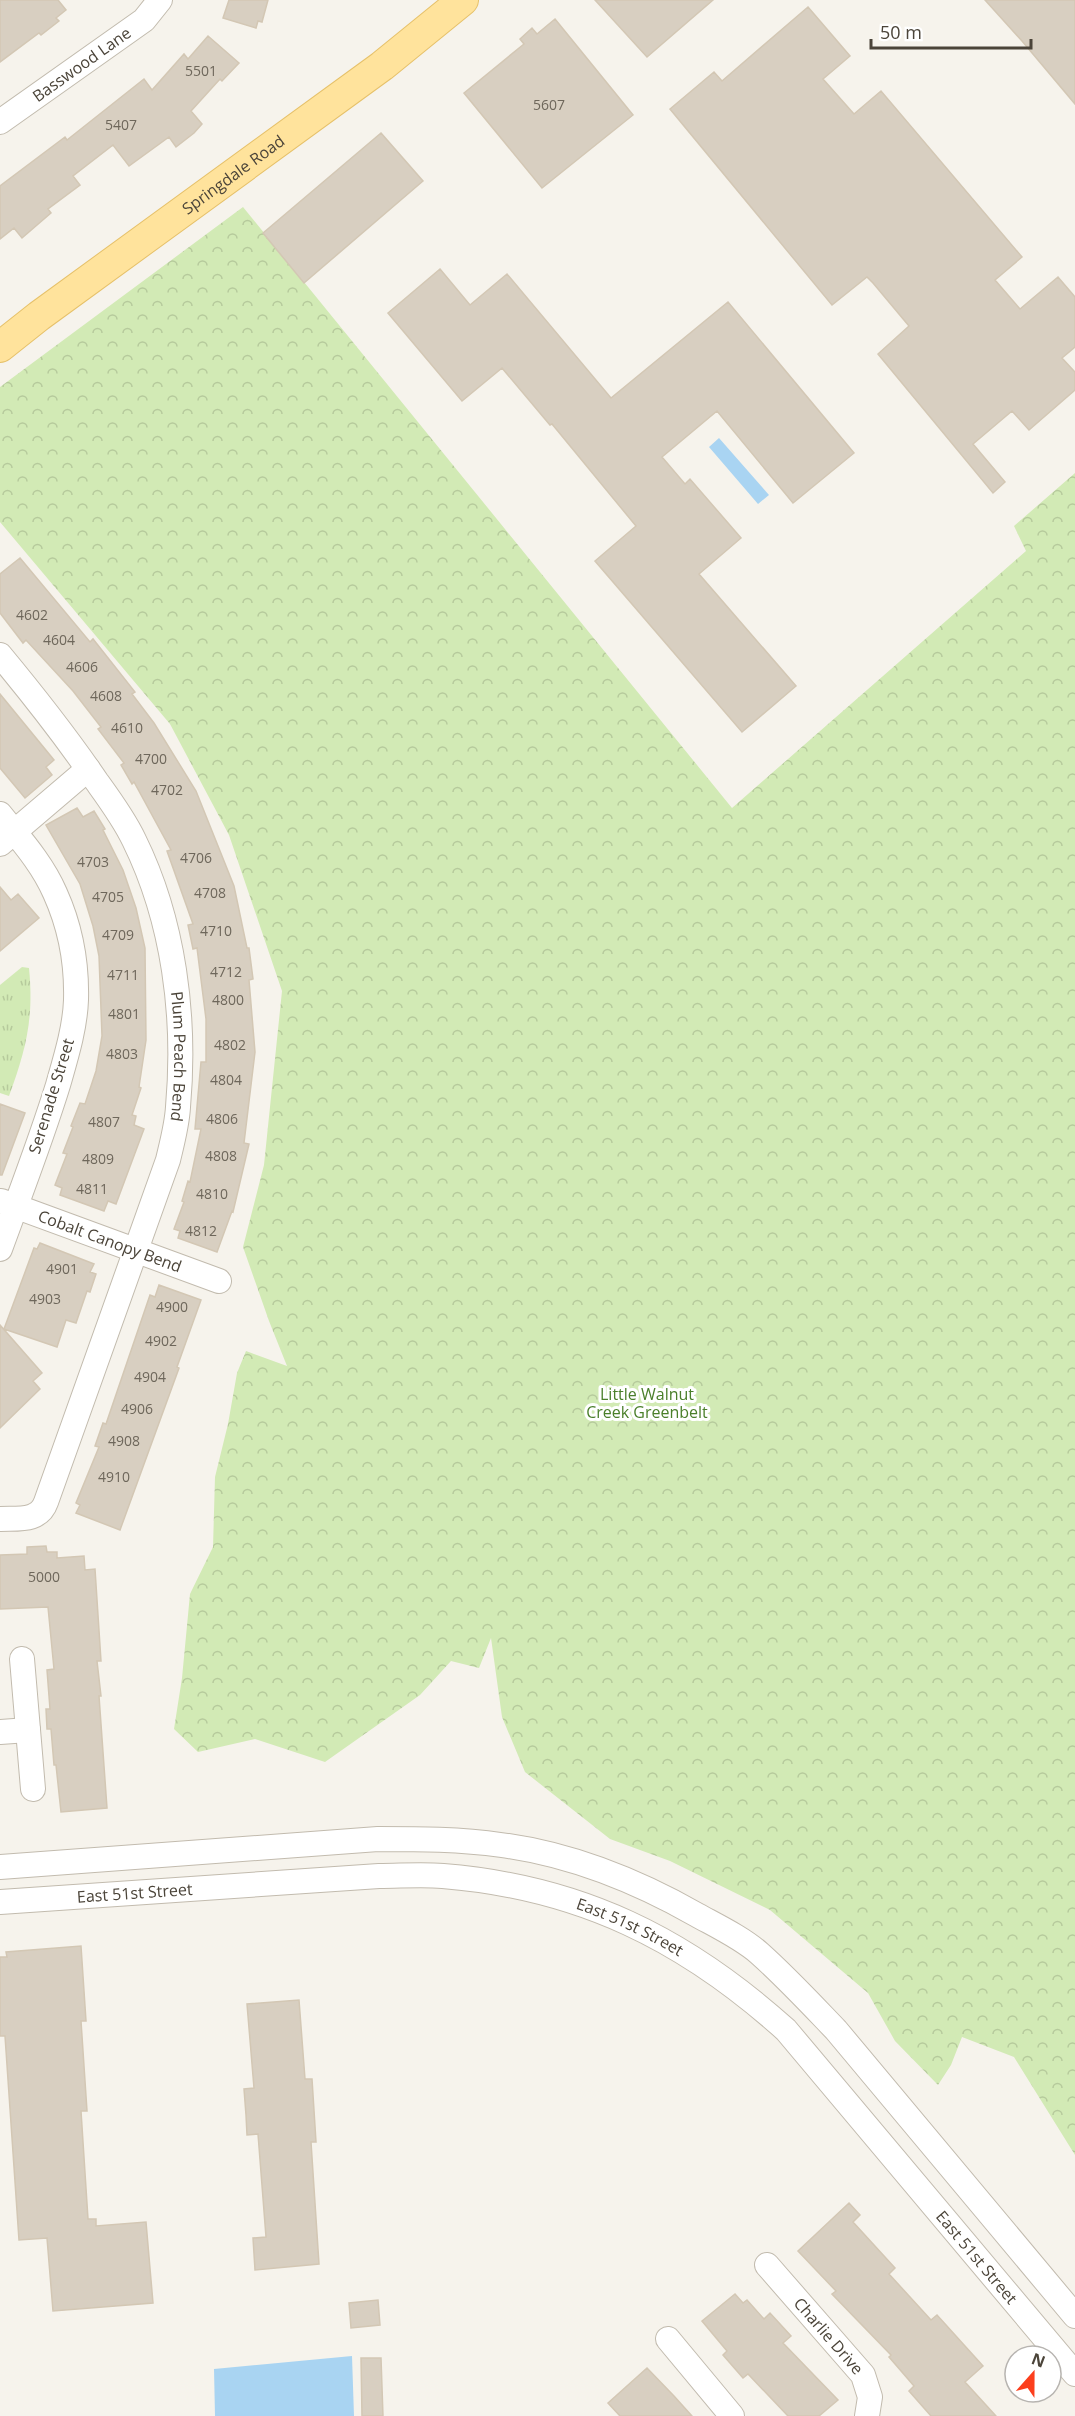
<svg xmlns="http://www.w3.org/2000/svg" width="1075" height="2416" font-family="'Open Sans',sans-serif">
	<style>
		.grass { fill: url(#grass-tufts) }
		.forest { fill: url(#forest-crowns) }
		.water { fill: #a9d4f2 }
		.building { fill: #d8cfc1; stroke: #d3c7b4; stroke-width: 1.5 }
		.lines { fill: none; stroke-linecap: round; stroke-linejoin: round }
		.minor-casing { stroke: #c2bbae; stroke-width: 26 }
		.major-casing { stroke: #e6c16a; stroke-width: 32 }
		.minor { stroke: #fff; stroke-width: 24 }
		.major { stroke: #ffe39c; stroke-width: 30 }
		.labels { text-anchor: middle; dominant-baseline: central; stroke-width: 6; stroke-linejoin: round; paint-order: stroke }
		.number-label { font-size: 14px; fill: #6e675b }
		.street-label { font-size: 16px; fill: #4b4439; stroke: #fff }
		.park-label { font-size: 16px; fill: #4a7f2a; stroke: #fff }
	</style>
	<defs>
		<pattern id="grass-tufts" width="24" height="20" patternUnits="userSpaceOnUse" patternTransform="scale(1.5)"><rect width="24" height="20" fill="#d2eab5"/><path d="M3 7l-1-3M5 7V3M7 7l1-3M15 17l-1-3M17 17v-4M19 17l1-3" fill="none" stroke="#b6ca9c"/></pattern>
		<pattern id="forest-crowns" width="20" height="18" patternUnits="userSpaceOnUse" patternTransform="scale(1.5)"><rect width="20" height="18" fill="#d2eab5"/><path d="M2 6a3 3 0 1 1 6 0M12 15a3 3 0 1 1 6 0" fill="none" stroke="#b6ca9c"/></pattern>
	</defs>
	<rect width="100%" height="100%" fill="#f6f3ec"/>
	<path class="grass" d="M22,967L29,968C34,1019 26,1049 9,1096L0,1093V985Z"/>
	<path class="forest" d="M243,207L732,808L1026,551L1014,526L1075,473V2155L1014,2057L962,2037L951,2065L938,2085L895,2041L868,1993L770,1910L670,1861L610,1839L525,1772L502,1717L491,1638L479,1668L451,1661L420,1695L325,1762L255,1739L198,1752L174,1729L182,1678L190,1594L213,1547L215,1477L228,1424L237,1373L246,1351L287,1366L269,1321L243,1247L264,1165L282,991L229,835L170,724L0,522V387Z"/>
	<path class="water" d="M719,438L769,495L758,504L709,447Z
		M352,2356L354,2416H215L214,2369Z"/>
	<path class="building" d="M0,0H58L66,10L56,18L59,21L41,35L39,33L0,62Z
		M229,0H268L262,22L258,21L256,28L223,18Z
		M595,0H713L647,57Z
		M985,0H1075V104L1022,41Z
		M808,7L850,56L823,79L854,114L881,91L1022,257L995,280L1020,309L1058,277L1075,297V347L1062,358L1075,372V390L1029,430L1012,411L973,444L1005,482L993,493L878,354L909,326L873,283L867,277L832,305L670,109L714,72L722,81Z
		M555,19L633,115L542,188L464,93L524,44L520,39L532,28L537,34Z
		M208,36L239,63L222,81L220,79L191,111L202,124L194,133L176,147L169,137L129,166L113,145L73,176L80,185L48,209L51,213L22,238L14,228L0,239V186L65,137L67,140L144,79L152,90L184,54L188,59Z
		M381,133L423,181L304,283L263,233Z
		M440,269L470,305L507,274L611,398L728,302L854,453L793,503L717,411L662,457L685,484L690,479L741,538L699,574L796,686L742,732L595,561L636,526L552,424L550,425L502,368L462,401L388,313Z
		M20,558L90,642L93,639L135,692L132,694L154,723L196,791L234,886L247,948H249L253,979L249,980L255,1052L244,1143L249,1144L233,1212L232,1211L217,1252L178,1238L180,1231L174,1229L184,1202L182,1201L188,1181L190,1182L201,1129H195L201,1062H206V1019L197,948L193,949L188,925L193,924L167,851L171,850L134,782L132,784L121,765L124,763L98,729L101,727L73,691L26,640L23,643L0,613V574Z
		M0,694L54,760L46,767L52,775L25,798L0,768Z
		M77,808L83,817L94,811L105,829L103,830L123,870L136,908L145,948L146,1040L139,1087L141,1088L132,1115L136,1116L134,1125L144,1129L116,1204L108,1201L104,1211L60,1195L62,1188L55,1185L67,1154L63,1153L73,1127L71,1126L80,1103L85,1104L96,1071L102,1036L99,956L93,926L80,884L46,825Z
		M0,887L11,900L18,894L39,918L0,951Z
		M0,1104L25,1113L2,1175H0Z
		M40,1243L94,1264L90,1272L96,1274L90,1292L87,1291L76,1323L66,1320L57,1347L4,1329L34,1248L37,1249Z
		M159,1285L201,1300L177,1367L179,1368L120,1530L76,1513L80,1505L76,1503L99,1447L95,1446L103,1423L106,1424L150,1295L155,1297Z
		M0,1325L42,1373L33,1381L40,1389L0,1428Z
		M46,1546L47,1552H57V1558L84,1556L85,1570L95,1569L101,1661H97L101,1696H99L107,1808L61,1812L56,1765H54L51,1729H47L46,1709H50L47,1670L54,1669L48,1607L0,1609V1555L27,1554V1547Z
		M81,1946L86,2021H81L87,2111H81L88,2219H96V2226L146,2222L153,2303L53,2311L47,2238L19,2240L5,2036H0V1957H7L6,1952Z
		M299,2000L305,2079H312L316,2142H311L319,2264L255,2270L253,2238L266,2237L258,2134L247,2135L246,2115L244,2089L254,2088L247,2004Z
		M849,2203L860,2215L853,2222L895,2268L889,2274L931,2320L937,2315L983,2366L965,2382L996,2416H931L909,2391L914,2386L889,2357L891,2355L832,2294L836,2291L798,2251Z
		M735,2294L743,2303L747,2300L764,2319L770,2313L791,2336L783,2343L838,2400L819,2416H788L748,2374L743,2378L723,2355L727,2351L702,2321Z
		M378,2300L380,2325L351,2328L349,2303Z
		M361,2358H381L383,2416H362Z
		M647,2368L674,2396L692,2416H620L608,2403Z"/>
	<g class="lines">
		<defs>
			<g id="minor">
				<path id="s1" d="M0,122L144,20L160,0"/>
				<path id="s2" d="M0,655C34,696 67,738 97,782C110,800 124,819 134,840C174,921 186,1017 178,1107C177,1125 172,1143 168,1160L46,1502C39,1522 18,1518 0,1519"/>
				<path d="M0,814C20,839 42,863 55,893C70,926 77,963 76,1000C75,1028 66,1057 58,1085C41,1140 20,1194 0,1249"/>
				<path d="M0,844L88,769"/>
				<path id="s3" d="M1,1201L219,1281"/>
				<path d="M22,1659L33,1789"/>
				<path d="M0,1732L28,1730"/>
				<path d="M0,1867L378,1839C419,1839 460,1839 501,1845C570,1854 637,1881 697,1915C717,1926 742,1938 759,1953C786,1977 811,2004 836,2030L1075,2316"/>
				<path id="s4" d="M0,1902L379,1876C400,1876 422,1874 443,1876C580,1887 685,1939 786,2030L1075,2374"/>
				<path id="s5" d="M767,2265L863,2375L870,2397L867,2416"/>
				<path d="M668,2339L732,2416"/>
			</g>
			<g id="major">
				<path id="s6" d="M0,347L39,316L382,66L463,0"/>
			</g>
		</defs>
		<use href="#minor" class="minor-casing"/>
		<use href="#major" class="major-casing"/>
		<use href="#minor" class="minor"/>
		<use href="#major" class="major"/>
	</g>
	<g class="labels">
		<g class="number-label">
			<text x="201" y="70">5501</text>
			<text x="549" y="104">5607</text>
			<text x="121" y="124">5407</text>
			<text x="32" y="614">4602</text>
			<text x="59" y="639">4604</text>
			<text x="82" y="666">4606</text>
			<text x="106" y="695">4608</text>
			<text x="127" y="727">4610</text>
			<text x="151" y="758">4700</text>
			<text x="167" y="789">4702</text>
			<text x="196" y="857">4706</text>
			<text x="93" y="861">4703</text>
			<text x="210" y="892">4708</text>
			<text x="108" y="896">4705</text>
			<text x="216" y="930">4710</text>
			<text x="118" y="934">4709</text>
			<text x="226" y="971">4712</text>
			<text x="123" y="974">4711</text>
			<text x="228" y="999">4800</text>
			<text x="124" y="1013">4801</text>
			<text x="230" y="1044">4802</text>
			<text x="122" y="1053">4803</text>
			<text x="226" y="1079">4804</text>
			<text x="222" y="1118">4806</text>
			<text x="104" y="1121">4807</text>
			<text x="221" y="1155">4808</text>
			<text x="98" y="1158">4809</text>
			<text x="92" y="1188">4811</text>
			<text x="212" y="1193">4810</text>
			<text x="201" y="1230">4812</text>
			<text x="62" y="1268">4901</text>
			<text x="45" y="1298">4903</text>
			<text x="172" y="1306">4900</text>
			<text x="161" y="1340">4902</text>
			<text x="150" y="1376">4904</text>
			<text x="137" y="1408">4906</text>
			<text x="124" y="1440">4908</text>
			<text x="114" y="1476">4910</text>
			<text x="44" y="1576">5000</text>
		</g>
		<g class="street-label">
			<text stroke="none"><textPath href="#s1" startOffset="100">Basswood Lane</textPath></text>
			<text stroke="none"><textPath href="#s6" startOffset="290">Springdale Road</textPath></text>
			<text stroke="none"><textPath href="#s2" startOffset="452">Plum Peach Bend</textPath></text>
			<text transform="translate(51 1096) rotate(-73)">Serenade Street</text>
			<text stroke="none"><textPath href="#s3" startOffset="116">Cobalt Canopy Bend</textPath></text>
			<text stroke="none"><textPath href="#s4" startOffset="135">East 51st Street</textPath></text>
			<text stroke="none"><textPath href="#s4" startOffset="639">East 51st Street</textPath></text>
			<text stroke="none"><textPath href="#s4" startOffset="1124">East 51st Street</textPath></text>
			<text stroke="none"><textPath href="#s5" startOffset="94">Charlie Drive</textPath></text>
		</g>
		<g class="park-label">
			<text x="647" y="1394">Little Walnut<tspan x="647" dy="18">Creek Greenbelt</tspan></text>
		</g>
	</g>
	<g transform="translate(1033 2374) rotate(21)"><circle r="28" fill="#ffffff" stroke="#b7b4b0" stroke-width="1.5"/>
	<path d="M0-4.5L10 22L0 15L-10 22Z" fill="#fc3f1d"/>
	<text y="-9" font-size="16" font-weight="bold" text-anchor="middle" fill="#4b4439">N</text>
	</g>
	<path d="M871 39v9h160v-9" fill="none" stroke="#4b4439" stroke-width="3"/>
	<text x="880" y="39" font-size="18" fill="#4b4439" stroke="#ffffff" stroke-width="4.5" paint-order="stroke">50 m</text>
</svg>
